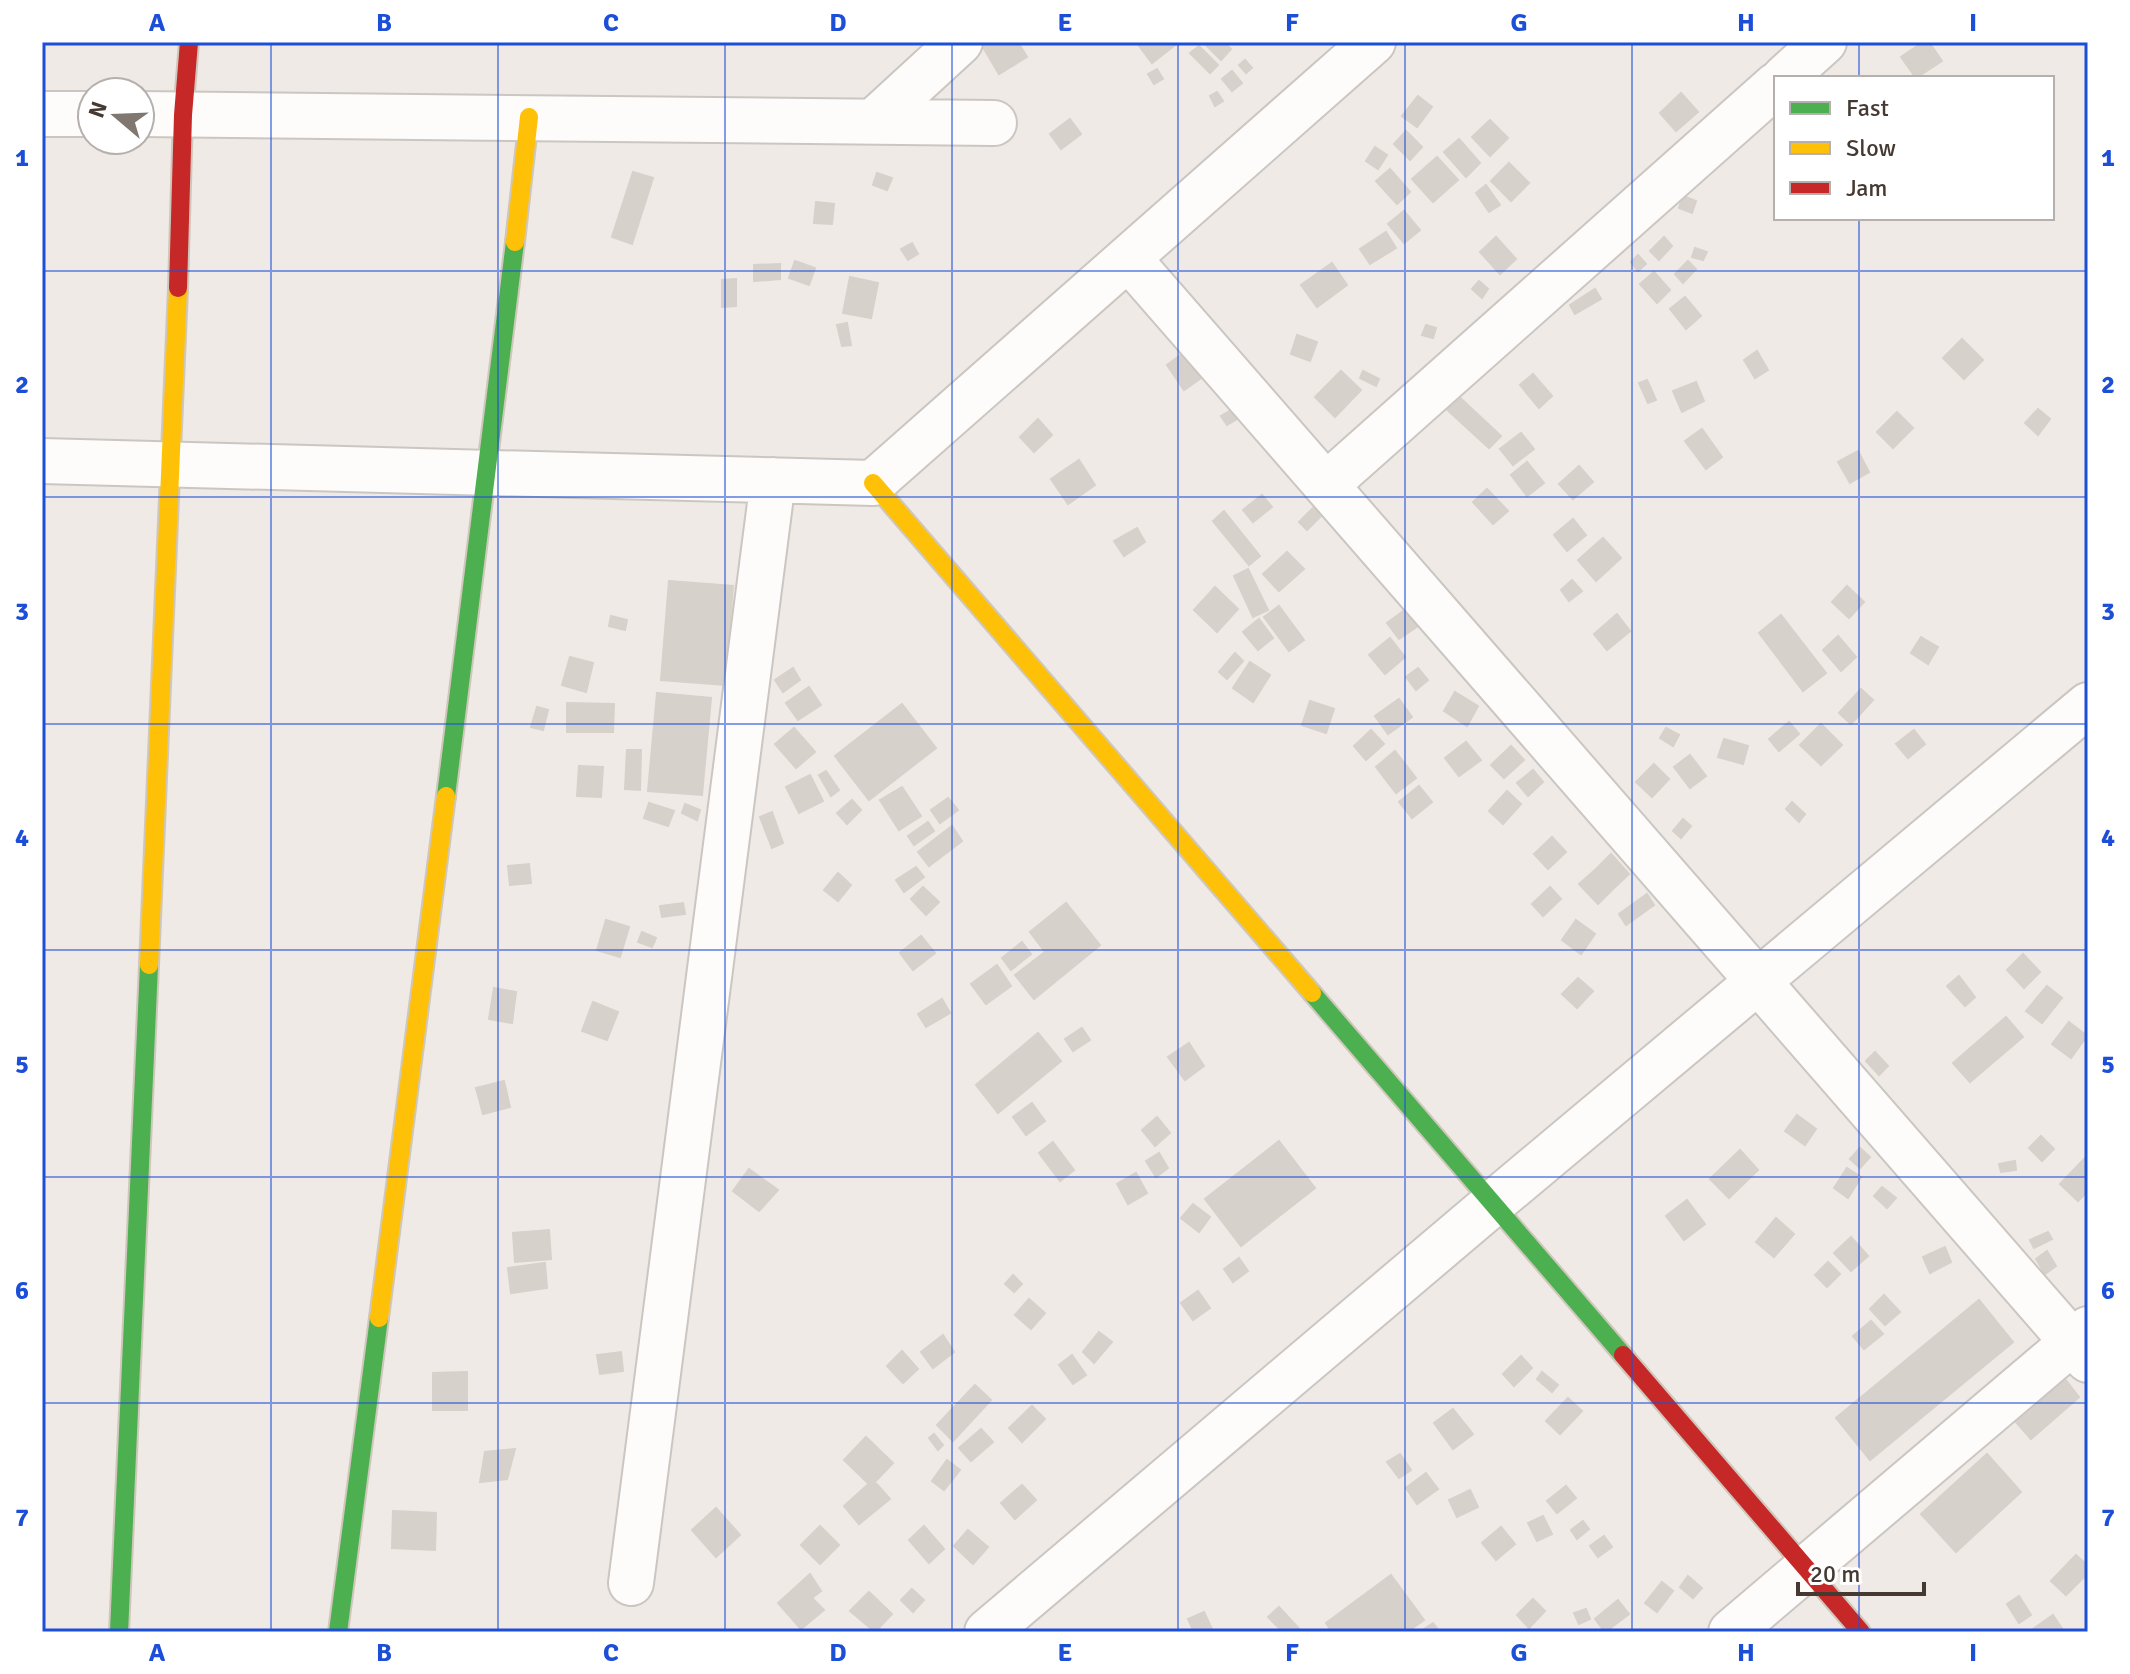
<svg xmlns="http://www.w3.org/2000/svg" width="2130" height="1674" font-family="Signika,sans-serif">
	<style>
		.building { fill: #d7d1cc; stroke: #d7d0cb; stroke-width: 2 }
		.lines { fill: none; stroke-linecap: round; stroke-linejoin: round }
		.street-casing { stroke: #cbc6c1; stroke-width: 48 }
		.fast-casing { stroke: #d0c7bc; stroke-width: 22 }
		.slow-casing { stroke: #d0c7bc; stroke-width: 22 }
		.jam-casing { stroke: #d0c7bc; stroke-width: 22 }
		.street { stroke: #fdfcfb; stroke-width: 44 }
		.fast { stroke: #4caf50; stroke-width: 18 }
		.slow { stroke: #ffc107; stroke-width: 18 }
		.jam { stroke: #c62828; stroke-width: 18 }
		.grid { fill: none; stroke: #1d4ed8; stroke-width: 2; stroke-opacity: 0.55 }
		.neatline { fill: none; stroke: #1d4ed8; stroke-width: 3 }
		.grid-label { font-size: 26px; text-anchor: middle; font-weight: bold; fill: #1d4ed8 }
	</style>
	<rect width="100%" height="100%" fill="#efeae5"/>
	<path class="building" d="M991,42H1018L1027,57L999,74L983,47Z
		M1139,42H1179L1152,63L1137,43Z
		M1203,42H1224L1231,49L1221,60Z
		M1923,42H1929L1942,61L1916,78L1901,57Z
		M1199,46L1218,65L1210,73L1190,53Z
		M1245,60L1252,68L1246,73L1239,65Z
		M1157,69L1163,79L1154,84L1148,74Z
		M1232,71L1242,83L1232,91L1222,79Z
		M1217,92L1223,101L1215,106L1210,96Z
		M1681,93L1698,112L1676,131L1660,113Z
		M1418,96L1432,107L1417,127L1402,116Z
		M1070,119L1081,134L1061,149L1050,134Z
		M1490,120L1508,138L1490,156L1472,137Z
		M1406,131L1422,147L1410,160L1394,144Z
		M1459,139L1480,163L1466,177L1444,152Z
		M1375,147L1387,155L1378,169L1366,161Z
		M1437,157L1458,180L1433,202L1412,179Z
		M1509,163L1529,183L1511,201L1491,181Z
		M1390,169L1410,192L1397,204L1376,181Z
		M633,172L653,178L632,244L612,237Z
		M877,173L892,178L887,190L873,185Z
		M1486,185L1500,205L1489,212L1476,193Z
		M1683,196L1696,201L1692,213L1679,208Z
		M816,202L834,204L832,224L814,223Z
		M1404,211L1420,230L1404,243L1388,224Z
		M1386,232L1396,248L1370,264L1360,249Z
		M1496,237L1516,259L1500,274L1480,252Z
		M1664,237L1672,246L1659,260L1650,251Z
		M912,243L918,254L908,260L901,249Z
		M1695,248L1707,252L1703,260L1692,257Z
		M1638,255L1646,264L1638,271L1631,262Z
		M795,261L815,268L809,285L789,278Z
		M1688,261L1696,269L1683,283L1675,274Z
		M1332,263L1347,285L1317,307L1301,285Z
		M780,264V279L754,281V265Z
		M1654,272L1670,290L1657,303L1640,284Z
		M850,277L878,283L871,318L843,313Z
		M736,279V306L722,307V280Z
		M1479,281L1488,289L1482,298L1472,289Z
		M1595,289L1601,299L1575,314L1570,305Z
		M1685,297L1701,316L1686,329L1670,309Z
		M847,323L851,345L842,346L837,325Z
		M1426,325L1436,328L1433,338L1422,335Z
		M1297,335L1317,342L1310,361L1291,354Z
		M1962,339L1983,360L1964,379L1943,358Z
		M1193,346L1211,371L1184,390L1167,365Z
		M1757,351L1768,370L1755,378L1744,360Z
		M1341,371L1361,390L1335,417L1315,397Z
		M1363,371L1379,379L1376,386L1360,378Z
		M1533,374L1552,396L1539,408L1520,385Z
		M1647,380L1656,400L1648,403L1639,383Z
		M1696,382L1704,401L1682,412L1673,391Z
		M1455,393L1501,436L1489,448L1443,406Z
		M1233,409L1239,418L1227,425L1221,416Z
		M2038,409L2050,419L2038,435L2025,423Z
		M1897,412L1913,428L1893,448L1877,432Z
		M1038,419L1052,435L1034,452L1020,437Z
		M1702,429L1722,457L1706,469L1685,441Z
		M1521,433L1534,449L1513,465L1500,449Z
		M1858,451L1869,472L1850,483L1838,462Z
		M1079,460L1095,485L1068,504L1051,479Z
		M1527,462L1544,483L1527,496L1511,475Z
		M1579,466L1593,482L1573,499L1559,484Z
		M1487,489L1508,511L1493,524L1473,502Z
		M1262,495L1272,507L1253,522L1243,510Z
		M1315,506L1323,514L1307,530L1299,522Z
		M1224,511L1260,556L1249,565L1213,521Z
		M1573,519L1586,535L1567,551L1554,535Z
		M1137,528L1145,542L1124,556L1114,541Z
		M1603,538L1621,558L1596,581L1578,560Z
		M1287,552L1304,569L1279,591L1263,574Z
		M1248,569L1268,610L1253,617L1234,576Z
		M1572,580L1582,591L1569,601L1561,590Z
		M669,581L733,586L725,685L661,680Z
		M1847,586L1864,602L1849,618L1832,602Z
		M1215,587L1238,609L1217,632L1194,610Z
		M1279,606L1304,640L1289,651L1264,617Z
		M1409,607L1421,624L1399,639L1387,623Z
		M1617,614L1630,631L1607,650L1594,634Z
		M1781,615L1826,673L1803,691L1759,633Z
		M611,616L627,620L625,630L609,626Z
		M1259,619L1273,638L1258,650L1243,632Z
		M1838,636L1856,657L1841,671L1823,650Z
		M1921,637L1938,647L1928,664L1911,653Z
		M1390,638L1405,657L1385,674L1369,655Z
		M1235,653L1243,661L1227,679L1219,672Z
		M570,657L593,663L586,692L562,685Z
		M1250,662L1270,675L1253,702L1233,688Z
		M793,668L800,680L783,692L775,680Z
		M1418,668L1428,680L1416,690L1406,677Z
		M809,687L821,705L798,720L786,703Z
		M1861,689L1873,700L1851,724L1839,713Z
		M1455,692L1478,706L1467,726L1444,711Z
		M657,693L711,698L702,795L648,791Z
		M1399,699L1412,717L1388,734L1375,716Z
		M1310,701L1334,709L1326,733L1302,725Z
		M567,703L614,704L613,732H567Z
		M902,704L936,748L869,800L835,756Z
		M537,707L548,710L543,730L531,727Z
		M1789,722L1799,734L1779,751L1769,739Z
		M1821,724L1842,745L1821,765L1800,745Z
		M794,728L815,752L796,768L775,744Z
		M1666,728L1679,735L1673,746L1660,738Z
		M1371,730L1384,744L1366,760L1354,746Z
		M1914,730L1925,744L1908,758L1896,744Z
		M1724,739L1748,746L1743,764L1718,757Z
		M1466,742L1481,760L1459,776L1445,758Z
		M1511,746L1524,760L1504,778L1491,765Z
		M627,750H641L640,790L625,789Z
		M1395,751L1416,778L1396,793L1376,767Z
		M1690,755L1706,776L1690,788L1674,767Z
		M1654,764L1669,779L1652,797L1636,782Z
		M579,766L603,767L601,797L577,796Z
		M1533,770L1543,782L1528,796L1517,783Z
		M826,771L839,790L831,796L819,775Z
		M810,775L823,801L799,813L786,787Z
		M1419,786L1432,802L1412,818L1399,802Z
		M902,787L921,816L899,830L880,800Z
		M1507,791L1521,804L1503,824L1489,811Z
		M948,798L958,810L940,823L931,810Z
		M852,800L861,810L847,824L837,813Z
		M1792,802L1805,814L1799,822L1786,809Z
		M649,803L674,811L668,826L644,818Z
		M685,804L700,810L697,820L682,813Z
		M772,812L783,843L772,848L760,817Z
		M1683,819L1691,826L1681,838L1673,831Z
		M928,822L934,831L914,845L908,836Z
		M952,826L962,841L929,866L918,852Z
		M1552,837L1566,852L1548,869L1534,854Z
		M1611,854L1629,874L1613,889L1595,870Z
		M529,864L531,883L510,885L508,866Z
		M916,867L924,877L904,892L896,880Z
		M1595,870L1613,889L1598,904L1579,884Z
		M838,873L851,885L838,901L824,890Z
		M923,887L939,902L926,915L911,899Z
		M1550,887L1561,899L1543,916L1532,904Z
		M1647,894L1654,905L1626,925L1619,914Z
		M683,903L685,914L662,917L660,906Z
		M1066,903L1100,945L1034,999L1015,975L1045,952L1030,932Z
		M606,920L629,927L620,957L597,950Z
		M1576,920L1595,934L1581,954L1562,940Z
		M642,932L656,938L652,947L638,942Z
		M921,936L935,953L913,970L900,953Z
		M1022,942L1031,954L1011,970L1002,958Z
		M2023,954L2040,972L2024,988L2007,970Z
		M997,965L1011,986L986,1004L971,984Z
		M1959,976L1975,997L1965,1006L1947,986Z
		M1578,978L1593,991L1577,1008L1562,994Z
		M2047,986L2062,998L2042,1023L2026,1011Z
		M494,988L516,992L512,1023L489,1019Z
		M942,999L950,1013L926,1027L918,1014Z
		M593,1002L618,1012L607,1040L582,1031Z
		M2006,1017L2023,1037L1970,1082L1953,1063Z
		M2069,1022L2087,1036L2071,1058L2052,1044Z
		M1082,1028L1090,1040L1073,1051L1065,1039Z
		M1038,1033L1061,1061L998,1113L976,1085Z
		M1189,1043L1204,1066L1185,1080L1168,1057Z
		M1875,1052L1888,1066L1879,1075L1866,1061Z
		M504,1081L510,1107L483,1114L476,1088Z
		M1032,1103L1045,1121L1026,1135L1013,1117Z
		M1797,1115L1816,1129L1805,1145L1785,1131Z
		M1157,1117L1170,1133L1155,1146L1142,1130Z
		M2041,1136L2054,1149L2042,1161L2029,1148Z
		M1279,1141L1315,1188L1241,1246L1205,1199Z
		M1053,1142L1074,1170L1060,1181L1039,1153Z
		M1860,1148L1870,1157L1860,1168L1850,1159Z
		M1740,1150L1758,1170L1729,1198L1710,1179Z
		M1159,1153L1168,1168L1156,1177L1146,1161Z
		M2088,1155V1191L2078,1201L2060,1184Z
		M2015,1161L2016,1170L2001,1172L1999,1164Z
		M1847,1168L1861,1177L1848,1198L1834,1188Z
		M749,1169L778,1190L759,1211L733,1191Z
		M1136,1173L1147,1193L1128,1204L1117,1184Z
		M1882,1187L1896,1198L1887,1208L1874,1196Z
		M1687,1200L1705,1224L1684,1240L1666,1216Z
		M1193,1204L1210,1217L1199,1232L1181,1218Z
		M1776,1218L1794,1234L1774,1257L1756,1242Z
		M549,1230L551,1259L515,1262L513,1233Z
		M2048,1232L2052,1239L2034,1248L2030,1240Z
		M1851,1237L1868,1256L1851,1271L1834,1253Z
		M1945,1247L1951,1262L1930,1273L1923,1257Z
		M2047,1251L2056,1266L2045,1274L2036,1259Z
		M1239,1258L1248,1271L1233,1282L1224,1269Z
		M1828,1262L1840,1274L1827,1287L1815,1275Z
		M545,1263L547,1288L511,1293L508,1268Z
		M1013,1275L1022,1284L1014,1292L1005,1284Z
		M1198,1291L1210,1308L1193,1320L1181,1303Z
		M1884,1295L1900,1312L1885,1325L1870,1309Z
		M1029,1299L1045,1313L1031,1329L1015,1315Z
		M1979,1300L2013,1342L1870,1460L1836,1418Z
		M1871,1321L1883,1334L1864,1349L1853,1336Z
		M1099,1332L1112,1342L1094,1363L1083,1352Z
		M943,1335L954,1352L933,1368L921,1352Z
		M902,1351L918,1369L903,1383L887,1366Z
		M621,1352L623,1371L600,1374L597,1355Z
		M1072,1355L1086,1375L1073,1384L1059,1365Z
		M1521,1356L1532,1368L1514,1386L1503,1374Z
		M467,1372V1410H433V1373Z
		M1542,1372L1558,1385L1552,1392L1537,1379Z
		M2065,1379L2079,1397L2031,1439L2016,1422Z
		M975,1385L991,1400L953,1441L937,1425Z
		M1568,1398L1582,1411L1560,1434L1546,1421Z
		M1032,1406L1045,1419L1022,1442L1009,1428Z
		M1453,1409L1473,1434L1453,1449L1434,1423Z
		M981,1429L993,1442L971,1461L959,1448Z
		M934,1434L943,1445L938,1450L929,1438Z
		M866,1437L893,1463L871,1486L844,1460Z
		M515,1449L507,1479L480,1482L485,1452Z
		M1400,1454L1411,1470L1399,1478L1387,1462Z
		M1987,1454L2021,1492L1956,1552L1921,1514Z
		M947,1460L960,1470L944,1490L932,1481Z
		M1426,1473L1438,1489L1417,1504L1406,1488Z
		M873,1480L890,1499L859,1524L844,1506Z
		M1022,1485L1036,1500L1015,1519L1001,1503Z
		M1566,1486L1576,1498L1557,1513L1547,1501Z
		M1470,1490L1478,1507L1457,1517L1449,1500Z
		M716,1508L740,1535L716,1557L692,1530Z
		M393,1511L436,1513L435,1550L392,1548Z
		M1543,1516L1552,1534L1537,1541L1528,1523Z
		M1583,1521L1589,1529L1577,1539L1571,1530Z
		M820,1526L839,1545L820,1564L801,1545Z
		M924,1526L944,1549L929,1563L909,1540Z
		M1501,1527L1515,1544L1496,1560L1482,1543Z
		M968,1530L988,1547L973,1564L954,1546Z
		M1604,1536L1612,1547L1598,1557L1590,1546Z
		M2076,1555L2088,1566V1573L2066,1595L2051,1581Z
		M810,1574L821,1591L812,1598L824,1610L801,1629L778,1603Z
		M1391,1575L1424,1620L1407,1632H1332L1326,1623Z
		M1688,1576L1702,1588L1693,1598L1680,1587Z
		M1662,1582L1673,1591L1657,1612L1645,1603Z
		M912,1589L924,1600L913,1612L901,1600Z
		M869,1592L892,1614L875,1632L850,1611Z
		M2019,1596L2031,1615L2019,1623L2007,1604Z
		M1533,1599L1545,1611L1529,1628L1517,1615Z
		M1618,1600L1629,1614L1605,1632L1595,1619Z
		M1279,1607L1301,1631V1632H1283L1268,1617Z
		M1586,1609L1590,1619L1579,1624L1574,1613Z
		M1204,1612L1213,1631L1194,1632L1188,1619Z
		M2053,1615L2063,1630L2030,1631Z
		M1433,1623L1440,1632H1420Z"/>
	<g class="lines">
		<defs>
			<path id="street" d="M1784,78L1824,42
				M42,114H92
				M140,114L994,123
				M874,121L960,42
				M1128,258L2088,1360
				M42,461L873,483L1373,42
				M1326,485L1776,85
				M631,1583L773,480
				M987,1632L1492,1204L2088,705
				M1731,1632L2088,1329"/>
			<path id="fast" d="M446,796L515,242
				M1312,993L1623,1355
				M119,1632L149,965
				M338,1632L379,1318"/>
			<path id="slow" d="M515,242L529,117
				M873,483L1312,993
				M149,965L178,288
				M379,1318L446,796"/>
			<path id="jam" d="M178,288L183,115L189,42
				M1623,1355L1861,1632"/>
		</defs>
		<use href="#street" class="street-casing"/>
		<use href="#fast" class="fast-casing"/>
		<use href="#slow" class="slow-casing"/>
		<use href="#jam" class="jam-casing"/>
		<use href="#street" class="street"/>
		<use href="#fast" class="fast"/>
		<use href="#slow" class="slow"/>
		<use href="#jam" class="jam"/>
	</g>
	<path class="grid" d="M271,42V1632M498,42V1632M725,42V1632M952,42V1632M1178,42V1632M1405,42V1632M1632,42V1632M1859,42V78M1859,218V1632M42,271H2088M42,497H2088M42,724H2088M42,950H2088M42,1177H2088M42,1403H2088"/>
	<rect width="2130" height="1674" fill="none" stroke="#ffffff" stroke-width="88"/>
	<rect x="1774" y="76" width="280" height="144" fill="#ffffff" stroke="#b5b0ad" stroke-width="2"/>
	<rect x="1790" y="102" width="40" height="12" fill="#4caf50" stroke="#b5b0ad" stroke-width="2"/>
	<text x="1846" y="116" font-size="24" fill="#453932">Fast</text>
	<rect x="1790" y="142" width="40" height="12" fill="#ffc107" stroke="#b5b0ad" stroke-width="2"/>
	<text x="1846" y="156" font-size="24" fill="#453932">Slow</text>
	<rect x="1790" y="182" width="40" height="12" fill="#c62828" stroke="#b5b0ad" stroke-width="2"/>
	<text x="1846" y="196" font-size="24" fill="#453932">Jam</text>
	<g transform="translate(116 116) rotate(289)"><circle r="38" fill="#ffffff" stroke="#b5b0ad" stroke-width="2"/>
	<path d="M0-6L14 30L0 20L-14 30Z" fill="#807771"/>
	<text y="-12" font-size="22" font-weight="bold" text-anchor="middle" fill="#453932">N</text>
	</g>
	<path d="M1798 1582v12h126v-12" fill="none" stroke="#453932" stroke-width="4"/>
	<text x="1810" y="1582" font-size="24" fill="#453932" stroke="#ffffff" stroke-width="6" paint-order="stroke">20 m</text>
	<rect x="44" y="44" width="2042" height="1586" class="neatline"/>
	<g class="grid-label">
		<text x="157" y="31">A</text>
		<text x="384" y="31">B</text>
		<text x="611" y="31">C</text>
		<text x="838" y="31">D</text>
		<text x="1065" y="31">E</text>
		<text x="1292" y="31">F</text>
		<text x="1519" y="31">G</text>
		<text x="1746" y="31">H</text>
		<text x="1973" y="31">I</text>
		<text x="22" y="166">1</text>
		<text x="2108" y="166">1</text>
		<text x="22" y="393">2</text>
		<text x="2108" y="393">2</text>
		<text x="22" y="620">3</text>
		<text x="2108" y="620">3</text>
		<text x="22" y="846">4</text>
		<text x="2108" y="846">4</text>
		<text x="22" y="1073">5</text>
		<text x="2108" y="1073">5</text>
		<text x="22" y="1299">6</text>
		<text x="2108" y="1299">6</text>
		<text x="22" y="1526">7</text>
		<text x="2108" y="1526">7</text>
		<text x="157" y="1661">A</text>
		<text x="384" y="1661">B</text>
		<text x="611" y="1661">C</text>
		<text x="838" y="1661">D</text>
		<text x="1065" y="1661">E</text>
		<text x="1292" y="1661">F</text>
		<text x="1519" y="1661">G</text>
		<text x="1746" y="1661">H</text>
		<text x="1973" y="1661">I</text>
	</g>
</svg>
